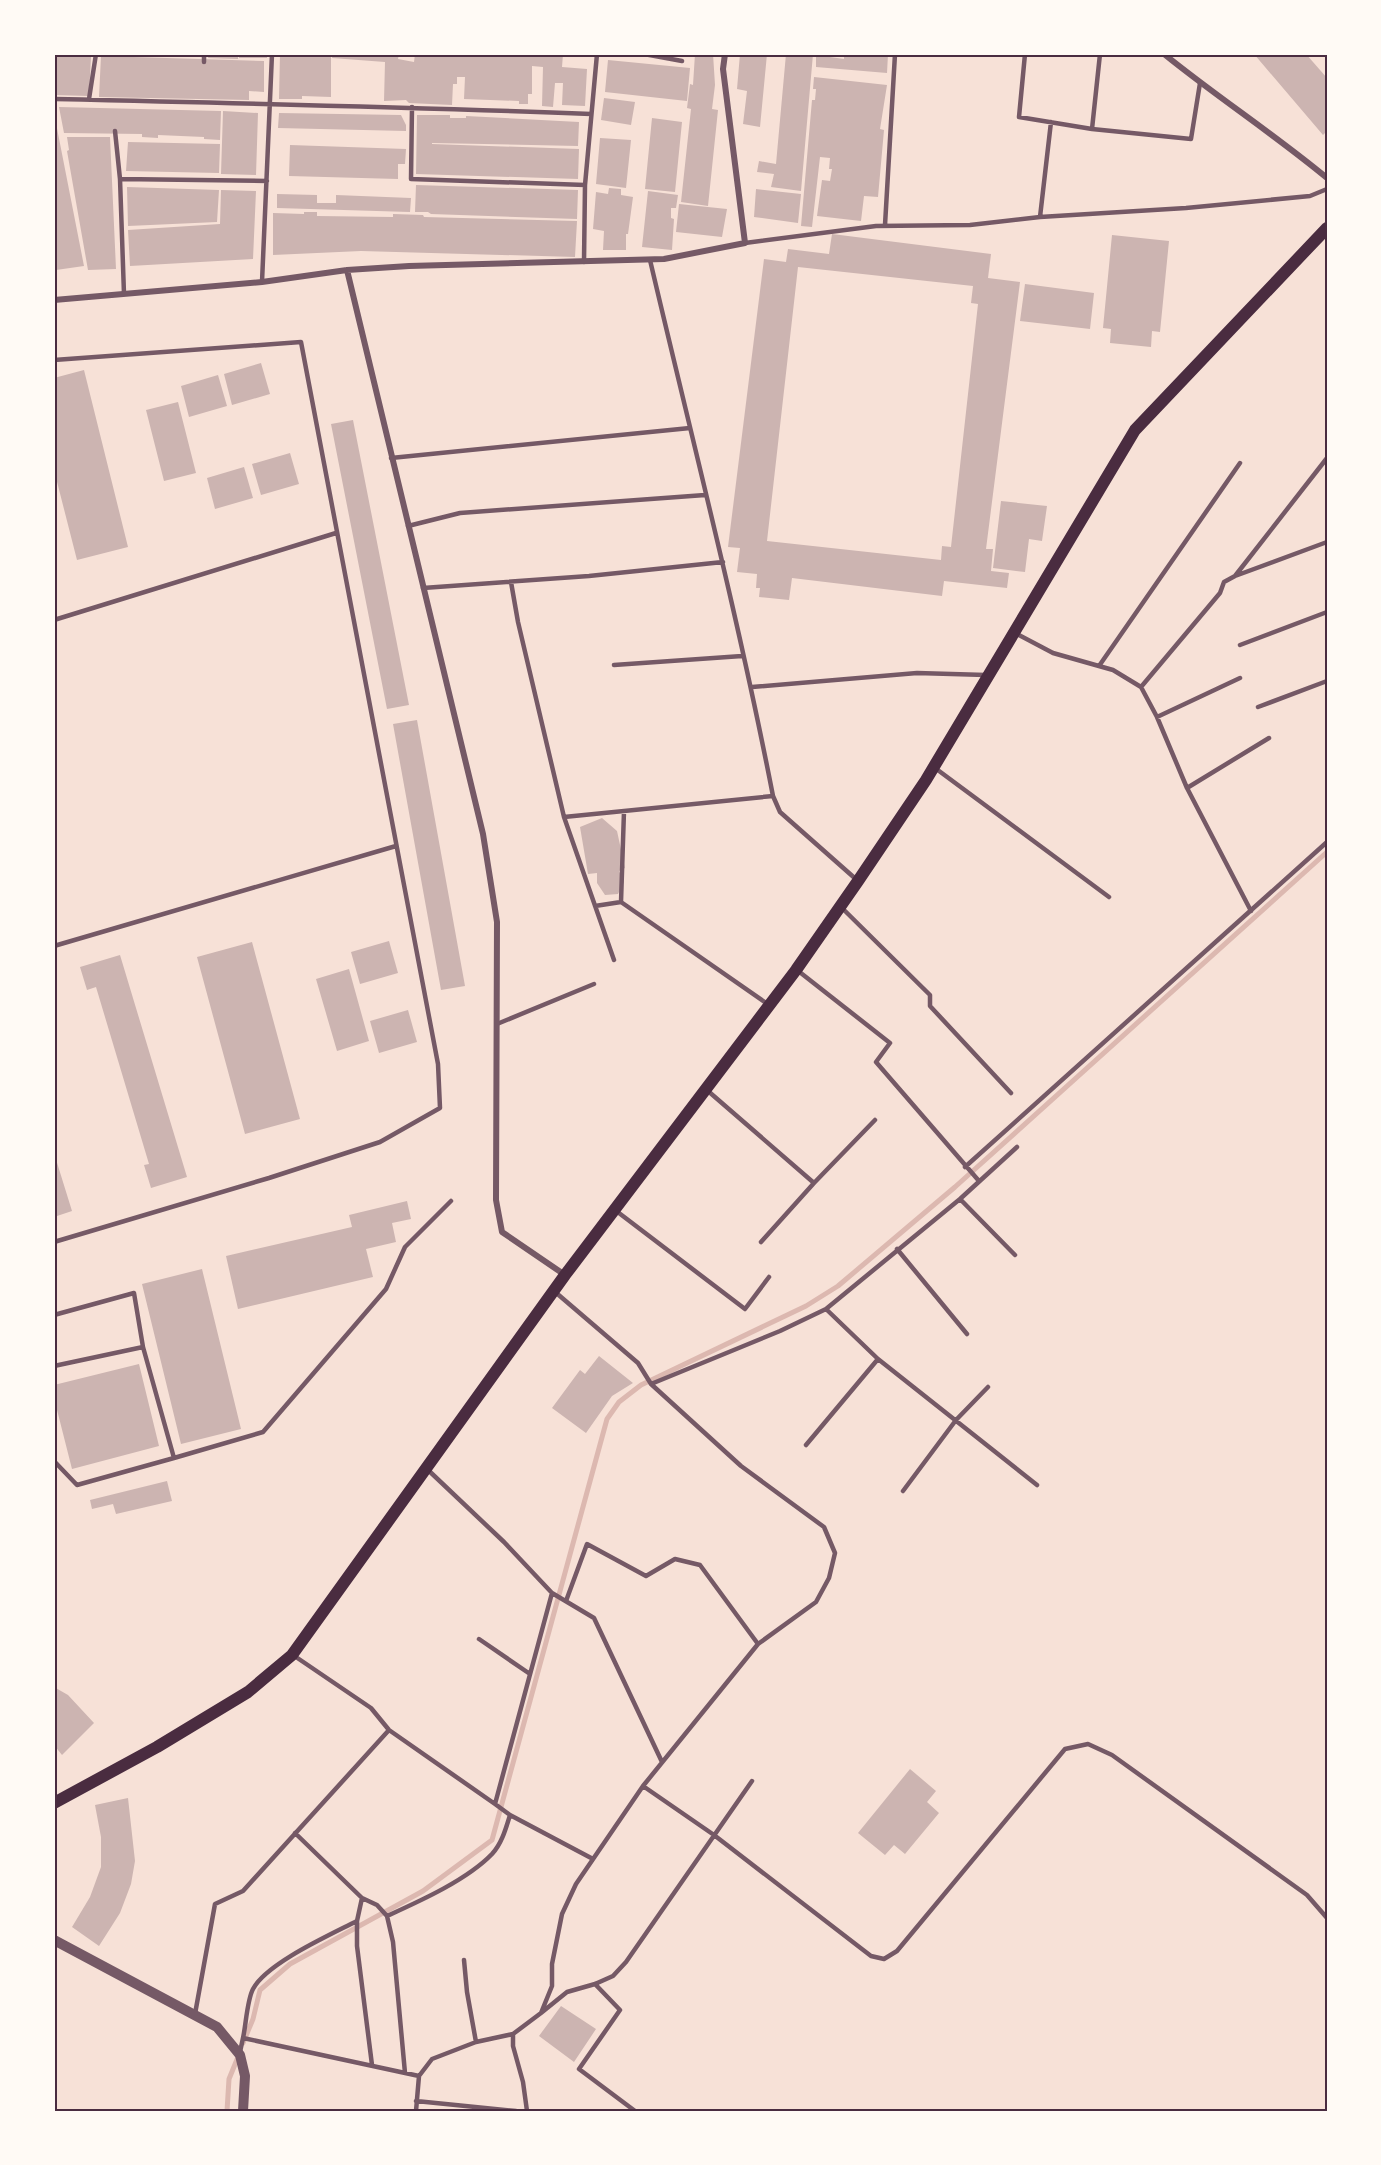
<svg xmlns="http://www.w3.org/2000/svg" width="1381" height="2165" font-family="'Exo 2',sans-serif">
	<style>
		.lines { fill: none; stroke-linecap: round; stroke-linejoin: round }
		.stream { stroke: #dcb8b0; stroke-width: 5 }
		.building { fill: #ccb4b1; fill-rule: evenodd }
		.service { stroke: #755966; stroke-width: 4.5 }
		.minor { stroke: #755966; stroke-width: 6 }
		.tertiary { stroke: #755966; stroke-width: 10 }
		.secondary { stroke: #4a2c40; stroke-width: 12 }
		.neatline { fill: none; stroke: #4a2c40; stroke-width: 2 }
	</style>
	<rect width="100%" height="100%" fill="#f7e1d7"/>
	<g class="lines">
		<path class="stream" d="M243,2043L253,2019L260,1990L290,1964L423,1891L492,1840L607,1419L619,1402L641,1385L806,1306L838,1286L955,1187L1327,852
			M227,2111L229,2079L238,2057"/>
	</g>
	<path class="building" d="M209,54H238V59L208,58Z
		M239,54H267V58H239Z
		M280,54H331V97L302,96V99H279Z
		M333,54H399L398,59L414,62L415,54H563L562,67L587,69L585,106L562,105L563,83H555L553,107L542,106L543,67L532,66V94H528V104H519V101L464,99L465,77H457V84H453L452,105L409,103L406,100L384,101L385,62L332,58Z
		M695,54H713L715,85L712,109L718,110L708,206L681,202L691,109L687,108L690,84L693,85Z
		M740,54H767L760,127L743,124L747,91L737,89Z
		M786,54H813L801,191L771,187L774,174L757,172L759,161L776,164Z
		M844,54H888L887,73L816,67V55L844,59Z
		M1254,54H1306L1327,78V131L1323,135Z
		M54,55L91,57L89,96L54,95Z
		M101,56L264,61V92L249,91V100L99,97Z
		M608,60L690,68L687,101L605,92Z
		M814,77L887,85L880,129L884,130L878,197L864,196L861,221L817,216L822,180L830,181L832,169H829L830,158L820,157L812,227L801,226L812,100H815L816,89H813Z
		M604,98L635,102L631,125L601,120Z
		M59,107L221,111L220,140L204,139V137L158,135V138L142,137V134L64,133Z
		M223,111L258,113L256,175L221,174Z
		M54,113L84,266L56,270L54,262Z
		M279,113L401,115L406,125V131L278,128Z
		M417,115H450V118H466V116L579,122L578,146L432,143V144L579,149L578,179L416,174Z
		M652,118L682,122L675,192L645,189Z
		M67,137H110L116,269L88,270L67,151L69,150Z
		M600,138L631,140L626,188L596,184Z
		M128,142L220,144L219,173L126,171Z
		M290,145L406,149L405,164H398V179L289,176Z
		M416,185L578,190L577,219L431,214L428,212H415Z
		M127,187L219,190L217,222L128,226Z
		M609,188L621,189V195L633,197L628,234H626V250H603L604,231L593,229L596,192L608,194Z
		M756,189L801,194L798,223L754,217Z
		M221,190L256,191L253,259L130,266L128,230L220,224Z
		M648,191L678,195L676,208H671V218L674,219L672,250L642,247Z
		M277,194L317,195V203H336V195L411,198L410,212L277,208Z
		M679,204L727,209L722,237L676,232Z
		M304,212H317V216L393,217V214L423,215L424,217L577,221L575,257L361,251L273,255V213L304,214Z
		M832,234L991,254L988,278L1020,282L986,549H993L991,571L1009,573L1007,588L944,581L942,596L792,578L789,600L759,597L760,588H756L757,574L737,572L740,548L728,547L764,259L786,262L788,249L829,254ZM798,267L973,286L971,303L978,304L951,547L942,546L941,560L767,541Z
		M1112,235L1169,241L1160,332L1152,331L1151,347L1110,343L1111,329L1103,328Z
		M1025,284L1094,293L1090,329L1020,321Z
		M261,363L270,394L232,405L224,374Z
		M84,370L128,547L77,560L54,470V378Z
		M218,375L227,406L189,417L181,386Z
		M178,402L196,473L164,481L146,410Z
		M353,420L409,705L387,709L331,424Z
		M290,453L299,484L261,495L252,464Z
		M244,467L253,498L215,509L207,478Z
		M1001,501L1047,506L1042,541L1029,539L1025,572L993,568Z
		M417,720L465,986L441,990L393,724Z
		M602,818L617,831L625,868L619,871L624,882L618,894L605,895L597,883V873L588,874L580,827Z
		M389,941L398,973L360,984L351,952Z
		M252,942L300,1119L245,1134L197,957Z
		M120,955L187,1177L151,1188L144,1165L149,1164L96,987L87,990L80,967Z
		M349,969L369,1041L337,1051L316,979Z
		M408,1010L417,1042L379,1053L370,1021Z
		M54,1153L72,1211L54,1217Z
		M407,1201L411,1219L392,1223L396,1242L366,1249L373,1277L238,1309L226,1256L352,1227L349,1215Z
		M202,1269L241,1429L181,1444L142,1284Z
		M599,1356L633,1383L612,1396L586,1433L552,1408L580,1370L585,1374Z
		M139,1364L159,1446L72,1469L54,1398V1385Z
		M167,1481L172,1501L116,1514L113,1504L92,1509L90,1500Z
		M54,1687L68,1695L94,1723L62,1755L54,1745Z
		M910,1769L936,1791L927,1802L939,1813L905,1854L894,1845L885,1855L858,1833Z
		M128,1798L135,1861L131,1884L120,1913L99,1946L72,1927L90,1897L101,1867V1837L95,1805Z
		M561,2006L596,2029L574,2062L539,2036Z"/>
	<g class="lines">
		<path class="service" d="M644,54L682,61
			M1025,54L1019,117L1092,129L1191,139L1200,83
			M204,62V54
			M55,99C234,103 413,107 591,114
			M89,99L96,54
			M412,107L411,179L585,185
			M1092,129L1100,54
			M115,131L120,179L124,294
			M120,179L267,181
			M1040,217L1051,122
			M885,225L895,54
			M745,243L876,226L970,225L1040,217L1186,208L1310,196L1327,189
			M650,260C692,439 738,616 773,796L780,812L858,881
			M584,262L585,185L597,54
			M262,282L272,54
			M54,360L301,342L438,1064L440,1108L380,1142L269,1178L54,1242
			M391,458L690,428
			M408,526L460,513L705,495
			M1235,576L1327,542
			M511,582L518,622L564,817L614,960
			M423,588L589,576L723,562
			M54,620L336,533
			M1015,633L1053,653L1113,670L1141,687L1157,717L1187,788L1251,911
			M1240,645L1327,612
			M614,665L742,656
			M1099,666L1240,463
			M752,687L917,673L986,675
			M1141,687L1220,593L1224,582L1235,576L1327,458
			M1258,707L1327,681
			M1157,717L1240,678
			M935,768L1109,897
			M1187,788L1269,738
			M564,817L773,796
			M621,902L624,811
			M595,906L621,902L769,1005
			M841,907L930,995V1006L1011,1093
			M54,946L396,846
			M797,970L890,1043L876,1062L979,1181
			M497,1024L594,984
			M708,1091L814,1183L875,1120
			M965,1167L1327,842
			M960,1199L1015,1255
			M615,1210L745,1309L769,1277
			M761,1242L814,1183
			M897,1249L967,1334
			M826,1309L878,1359L1037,1485
			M54,1315L134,1293L143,1347
			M54,1366L143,1347L174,1458L263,1432L386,1289L405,1247L451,1201
			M651,1384L780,1331L826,1309L960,1199L1017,1147
			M806,1445L878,1359
			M54,1461L77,1485L174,1458
			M427,1469L504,1542L552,1593L594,1618L662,1762
			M903,1491L956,1420L988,1387
			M566,1601L587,1544L646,1576L675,1559L700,1565L758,1644
			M479,1639L530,1674
			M293,1655L371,1708L389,1730L495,1804
			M643,1786L714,1835L871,1956L884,1959L897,1951L1065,1749L1088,1744L1112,1755L1307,1895L1327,1918
			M510,1815L593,1859
			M295,1833L362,1898L377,1905L387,1916L393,1942L405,2073
			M362,1898L357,1921V1946L372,2065
			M387,1916C420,1901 467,1880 492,1854C502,1843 506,1828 510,1815L495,1804L552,1593
			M464,1960L467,1992L476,2042
			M595,1984L620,2010L579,2069L635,2111
			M541,2013L567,1992L595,1984L613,1976L626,1962L752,1781
			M195,2014L215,1904L243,1891L389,1730
			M513,2034V2046L523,2082L527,2111
			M243,2038C246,2025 247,2000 253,1989C267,1963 330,1935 357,1921
			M240,2052L243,2038L419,2076L432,2059L476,2042L513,2034L541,2013L552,1986V1964L562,1914L576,1884L643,1786L758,1644L816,1602L829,1578L835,1553L824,1527L741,1466L651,1384L638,1363L554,1291
			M416,2101L516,2111
			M416,2111L419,2076"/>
		<path class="minor" d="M1164,54C1217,97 1274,134 1327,178
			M347,270L483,834L497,922L496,1200L502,1232L565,1275
			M54,300L262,282L347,270L409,266L664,259L745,243L723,69L725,54"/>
		<path class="tertiary" d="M54,1940L217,2027L240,2055L245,2076L243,2111"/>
		<path class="secondary" d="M54,1803L157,1747L248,1692L292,1655L565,1275L796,970L858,881L926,780L1135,430L1327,228"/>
	</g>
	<rect width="1381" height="2165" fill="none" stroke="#fffaf5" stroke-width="111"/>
	<rect x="56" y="56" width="1270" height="2054" class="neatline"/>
</svg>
